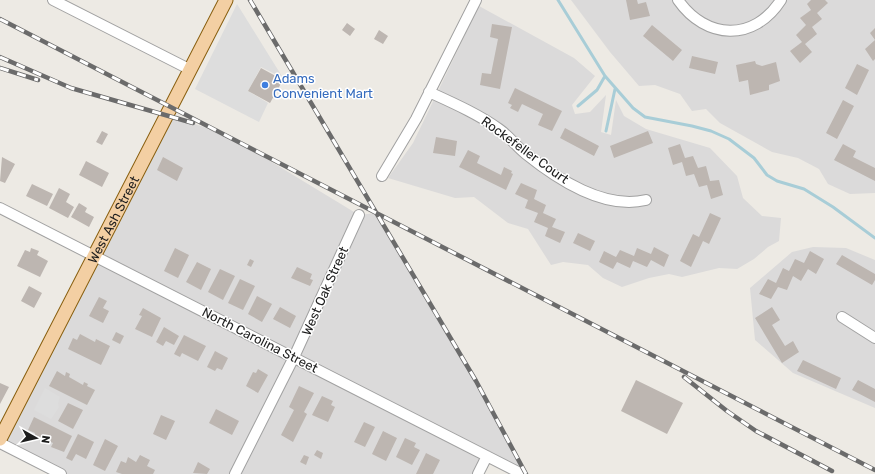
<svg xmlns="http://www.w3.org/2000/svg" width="875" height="474" font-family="Rubik,sans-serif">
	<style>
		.residential { fill: #dbdada }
		.parking { fill: #ddd }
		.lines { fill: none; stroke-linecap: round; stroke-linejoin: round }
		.stream { stroke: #a8cdd7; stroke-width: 3 }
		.building { fill: #bdb6b1 }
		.minor-casing { stroke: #a1a1a1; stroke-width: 12 }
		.major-casing { stroke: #885e0e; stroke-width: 15 }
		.minor { stroke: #fff; stroke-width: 10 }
		.major { stroke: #f3cfa3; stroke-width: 13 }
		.rail-casing { stroke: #6b6b6b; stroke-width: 4.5 }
		.rail { stroke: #fff; stroke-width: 3; stroke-dasharray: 9; stroke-linecap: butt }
		.shop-dot { fill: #3f7fe0; stroke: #fff; stroke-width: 1.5 }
		.labels { text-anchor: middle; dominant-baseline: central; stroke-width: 3; stroke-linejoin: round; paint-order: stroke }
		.shop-label { font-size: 13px; fill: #366cbe; stroke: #fff; text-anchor: start }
		.street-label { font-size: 13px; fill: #1d1d1d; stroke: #fff }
	</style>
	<rect width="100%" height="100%" fill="#edeae4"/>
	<path class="residential" d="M571,0H875V193L850,194L828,184L819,169L798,158L772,152L720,123L706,109L692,111L680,94L655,85L639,86L610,52Z
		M479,6L574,58L595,76L572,105L575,114L590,112L606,95L601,132L611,135L616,100L624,116L646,129L710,148L737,176L743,198L762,216L781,218L779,241L768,247L754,259L737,269L719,268L682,277L669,274L649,278L622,287L603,278L588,265L563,262L551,265L528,229L508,223L474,197L455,198L388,178L413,143Z
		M167,115L204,127L242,144L359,215L376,213L517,454L526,474H522L487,456L478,474H61L0,443Z
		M813,247L846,248L875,260V408L793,373L755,340L750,288L792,252Z"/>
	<path class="parking" d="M237,4L283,78L261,67L248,91L268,103L259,122L195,89Z
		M45,388L60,397L58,404L59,407L51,419L34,410Z"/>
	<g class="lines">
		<path class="stream" d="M558,0L605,76L633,108L645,117L692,126L711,131L729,139L754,158L767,175L777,181L804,189L833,207L875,238
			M578,106L597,90L605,76
			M606,131L615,89"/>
	</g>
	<path class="building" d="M626,0H637L638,4L646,2L650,16L630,20Z
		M811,0H825L828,3L817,13L822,19L812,27L817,34L805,44L812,52L800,63L790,51L802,42L796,35L806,25L800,18L811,10L807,4Z
		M347,23L355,29L350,36L342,30Z
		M492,24L512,27L500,89L480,85L482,73L491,74L498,39L490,37Z
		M652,25L682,50L673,61L643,36Z
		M875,28V40L870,33Z
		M379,30L388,36L383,44L374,39Z
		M875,40V59L873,61L865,49Z
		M692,56L718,62L715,74L689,68Z
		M755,61L756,64L762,66L776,62L780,81L769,85V90L750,95L748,80L739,82L736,65Z
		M857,64L869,70L857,95L845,88Z
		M261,68L283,80L270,103L248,91Z
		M515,88L562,111L552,131L538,125L543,114L522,104L518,112L510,108L512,105L508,103Z
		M843,100L854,106L837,139L826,133Z
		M565,128L599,146L594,156L560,138Z
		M102,131L108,134L102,145L96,142Z
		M648,131L653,143L614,158L610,146Z
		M436,137L457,141L455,156L433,153Z
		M680,144L685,158L693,156L698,168L706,166L710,181L719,180L723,195L711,199L707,185L699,187L694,174L686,176L682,162L673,165L668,148Z
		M843,144L856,151L853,157L875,168V181L834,160Z
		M468,150L480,156L477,163L501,175L504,167L512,171L511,173L513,174L506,190L459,167Z
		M2,157L15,164L5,183L0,181Z
		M163,157L183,168L177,181L157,170Z
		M86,161L109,173L102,187L79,175Z
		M521,183L537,190L534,199L546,205L543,213L556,219L552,227L565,232L560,243L545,236L548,228L534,222L538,213L525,208L528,200L515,194Z
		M32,184L53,194L47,206L26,196Z
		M59,188L70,194L66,202L74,207L68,218L49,208Z
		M79,203L87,208L85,212L94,217L89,227L71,217Z
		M710,213L721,218L709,244L703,241L691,267L680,261L693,234L699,237Z
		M578,233L595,241L590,251L573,243Z
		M654,247L669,255L664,267L651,260L647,267L633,261L630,268L617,262L613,269L599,262L604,251L616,257L620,250L634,256L637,248L651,254Z
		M31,248L39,251L37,255L48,261L40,277L17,266L25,250L30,252Z
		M175,248L189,255L178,278L164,271Z
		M810,251L824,259L816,274L808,269L801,281L793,276L787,290L778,287L771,299L759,294L768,279L776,283L783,268L789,271L795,259L804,263Z
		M842,255L875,274V280L872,285L836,264Z
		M250,259L254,261L251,267L247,265Z
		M197,262L211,269L201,290L186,282Z
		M297,267L312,274L310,279L313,280L310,286L291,278Z
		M220,269L235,276L223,300L208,292Z
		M240,279L255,286L243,310L228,303Z
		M29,286L42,293L34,308L21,301Z
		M257,296L272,304L262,322L248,314Z
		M99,297L107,301L103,308L109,311L103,323L89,316Z
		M280,307L296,316L290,328L273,319Z
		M772,307L780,320L772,325L785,346L793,341L799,352L782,363L755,318Z
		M143,308L161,318L152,337L135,329L142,316L139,315Z
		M164,327L179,336L174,345L166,341L163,346L156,342Z
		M116,332L124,336L120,344L112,340Z
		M80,334L95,342L96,339L110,346L101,365L68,349L73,338L77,340Z
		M184,335L206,346L198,361L182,353L180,357L174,354Z
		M215,351L228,358L222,370L217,368L215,371L207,367Z
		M803,360L841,378L836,389L797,371Z
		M258,369L268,375L258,393L246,386L253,372L256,373Z
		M57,371L65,376L66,372L70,374L69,377L83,385L84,382L88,384L87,386L95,390L87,405L49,386Z
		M636,380L683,403L667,434L621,411Z
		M858,380L875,389V402L852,390Z
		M0,383L9,387L0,404Z
		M299,386L314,393L304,412L307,414L293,442L281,435L294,410L289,407Z
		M322,396L333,401L331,405L335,407L328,422L312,415Z
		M68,403L83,410L73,429L58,421Z
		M216,409L239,421L232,435L209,423Z
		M161,415L175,421L166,440L153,434Z
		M34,417L72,436L64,452L51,447L53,443L38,436L36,438L34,437L35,433L28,430Z
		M364,422L375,427L365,447L354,442Z
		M383,431L397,438L386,461L372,454Z
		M78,434L94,442L86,459L76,454L72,461L66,458Z
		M405,438L416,443L414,447L420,450L412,465L396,457Z
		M105,439L118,446L105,471L93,465Z
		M317,450L323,453L321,459L314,455Z
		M426,453L440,460L433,474H416Z
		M140,455L150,460L147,466L155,470L153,474H122L116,472L121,461L126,463L128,457L136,462Z
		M304,455L309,457L306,465L300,462Z
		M198,462L210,469L207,474L193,473Z"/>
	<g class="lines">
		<defs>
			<path id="minor" d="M53,0L189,69
				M678,0C706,40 754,42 781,0
				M429,92C453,103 478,114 499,129C509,136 516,146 526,154C557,179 605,210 646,200
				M382,176L416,119L476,0
				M0,208L520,473
				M842,317L875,338
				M0,443L61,474
				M235,474L294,357L359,215
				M478,474L487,456"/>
			<g id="major">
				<path id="s1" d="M0,439L226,0"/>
			</g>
		</defs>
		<use href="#minor" class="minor-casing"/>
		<use href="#major" class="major-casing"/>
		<use href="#minor" class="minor"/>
		<use href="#major" class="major"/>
		<defs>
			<path id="rail" d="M250,0L476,381L526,474
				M0,19L875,470
				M0,57L71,88L193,123
				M0,68L38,80
				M684,377L727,411L756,431L832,471"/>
		</defs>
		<use href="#rail" class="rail-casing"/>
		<use href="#rail" class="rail"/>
	</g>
	<circle class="shop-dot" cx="265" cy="85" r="4"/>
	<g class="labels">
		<g class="shop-label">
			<text x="273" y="78">Adams<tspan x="273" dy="15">Convenient Mart</tspan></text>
		</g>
		<g class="street-label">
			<text transform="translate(525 150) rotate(36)">Rockefeller Court</text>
			<text stroke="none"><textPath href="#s1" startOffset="247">West Ash Street</textPath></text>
			<text transform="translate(325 291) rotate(-66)">West Oak Street</text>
			<text transform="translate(260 340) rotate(27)">North Carolina Street</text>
		</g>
	</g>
	<g transform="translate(36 438) rotate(98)" stroke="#ffffff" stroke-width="3" paint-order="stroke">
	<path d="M0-3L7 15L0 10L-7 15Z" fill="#1d1d1d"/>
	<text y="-6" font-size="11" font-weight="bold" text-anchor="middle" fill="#1d1d1d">N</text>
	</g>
</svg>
